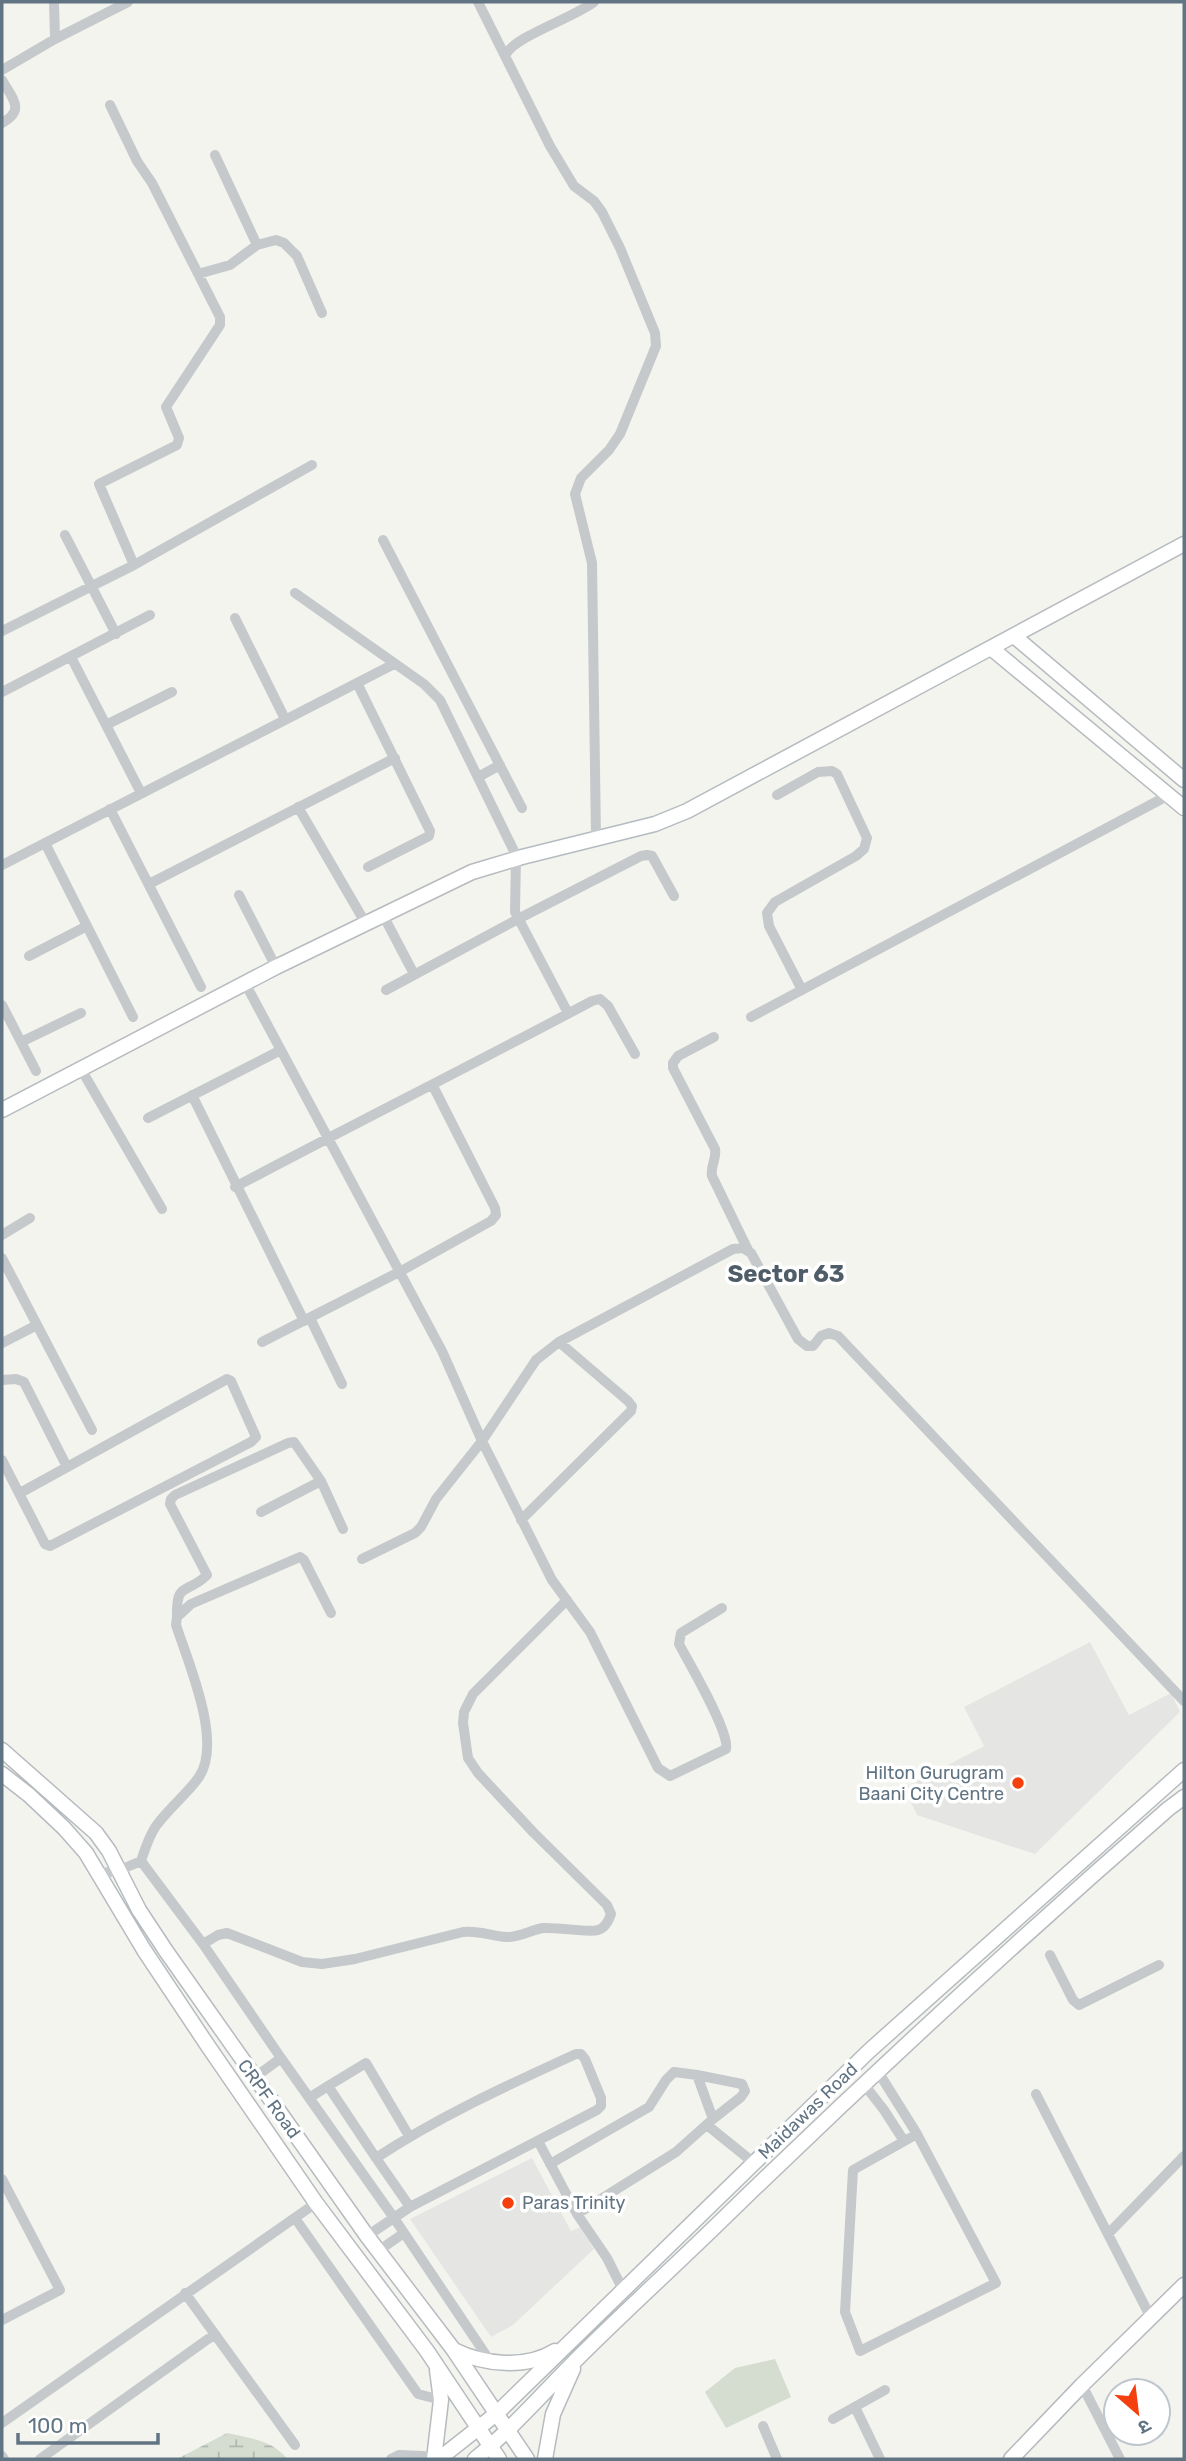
<svg xmlns="http://www.w3.org/2000/svg" width="1186" height="2461" font-family="Rubik,'Noto Sans Devanagari',sans-serif">
	<style>
		.built { fill: #e5e5e3 }
		.wetland { fill: url(#wetland-marsh) }
		.pitch { fill: #d5dcd0 }
		.lines { fill: none; stroke-linecap: round; stroke-linejoin: round }
		.secondary-casing { stroke: #b5bbbf; stroke-width: 17 }
		.street { stroke: #c6c9cc; stroke-width: 10 }
		.secondary { stroke: #fff; stroke-width: 14 }
		.poi-dot { fill: #f4400f; stroke: #fff; stroke-width: 2.5 }
		.labels { text-anchor: middle; dominant-baseline: central; stroke-width: 7; stroke-linejoin: round; paint-order: stroke }
		.poi-label { font-size: 18px; fill: #607483; stroke: #fff; text-anchor: end }
		.street-label { font-size: 18px; fill: #607483; stroke: #fff }
		.district-label { font-size: 24px; font-weight: bold; fill: #4f5d68; stroke: #fff }
	</style>
	<defs>
		<pattern id="wetland-marsh" width="20" height="14" patternUnits="userSpaceOnUse" patternTransform="scale(1.75)"><rect width="20" height="14" fill="#d5dcd0"/><path d="M1 5h8M5 5V1M11 12h8M15 12V8" fill="none" stroke="#b0b7ae"/></pattern>
	</defs>
	<rect width="100%" height="100%" fill="#f4f4ef"/>
	<path class="built" d="M1090,1642L1129,1715L1171,1693L1180,1712L1035,1854L917,1815L904,1788L984,1746L964,1707Z
		M532,2158L571,2231L581,2227L594,2249L513,2325L491,2337L410,2219Z"/>
	<path class="wetland" d="M227,2433C249,2438 273,2440 287,2459H177Z"/>
	<path class="pitch" d="M775,2359L791,2397L726,2428L705,2392L735,2368Z"/>
	<g class="lines">
		<defs>
			<path id="secondary" d="M1014,636L1184,780
				M991,648L1184,808
				M2,1110L276,967L472,872L522,857L655,824L687,811L1184,544
				M2,1750L96,1833L109,1851L139,1910L166,1951L367,2236L453,2349L527,2459
				M2,1774L29,1795L64,1828L86,1853L144,1950L208,2046L316,2203L427,2351L499,2459
				M454,2350C484,2365 526,2369 555,2351
				M434,2459L441,2400L437,2370
				M439,2459L496,2414L869,2051L1184,1770
				M475,2459C512,2429 543,2393 577,2359C625,2311 676,2265 725,2217C869,2077 1017,1941 1168,1809L1184,1797
				M545,2459L553,2414L573,2369
				M1011,2459L1082,2385L1184,2285"/>
		</defs>
		<use href="#secondary" class="secondary-casing"/>
		<path class="street" d="M54,2L55,39
			M478,2L550,146L574,186L594,201L602,212L620,248L655,333L656,346L620,434L609,450L581,478L575,494L592,563L596,837
			M506,54C516,36 573,18 594,2
			M2,70L55,39L128,2
			M2,80C12,98 26,110 2,123
			M110,105L137,161L152,183L220,317V325L166,407L179,438L177,445L99,484L134,565
			M215,155L257,245
			M198,274L230,265L257,245L276,240L284,243L297,256L322,313
			M65,535L116,634
			M383,540L522,808
			M295,593L424,684L440,700L513,849L516,858L515,912L568,1013
			M235,618L285,719
			M2,631L134,565L312,465
			M71,657L141,793
			M357,683L430,831L429,836L368,867
			M2,692L150,615
			M106,725L172,692
			M478,777L500,765
			M777,795L818,772L832,771L837,774L867,838L864,849L856,856L775,902L767,913L769,926L802,990
			M298,807L366,924
			M110,809L201,987
			M45,843L133,1017
			M2,865L394,664
			M149,884L395,758
			M239,895L276,967
			M383,915L414,974
			M29,956L87,926
			M245,983L442,1351L482,1441L552,1580L590,1632L658,1768L670,1776L726,1749C730,1732 689,1663 679,1644L681,1633L722,1608
			M386,990L518,919L641,856L647,855L652,856L674,896
			M2,1005L36,1071
			M751,1017L1169,795
			M714,1037L678,1056L673,1063V1068L715,1149C717,1159 710,1166 712,1176L748,1250
			M21,1042L81,1013
			M81,1069L162,1209
			M192,1095L304,1321
			M148,1118L281,1050
			M235,1187C354,1124 474,1064 592,1001L600,999L608,1006L635,1054
			M2,1235L30,1218
			M2,1258L92,1430
			M310,1318L342,1384
			M262,1342L401,1271L491,1221L496,1215L495,1208L433,1086
			M2,1343L37,1325
			M2,1380L16,1379L24,1382L64,1461
			M2,1460L45,1544L50,1546L251,1442L256,1437L231,1381L227,1379L20,1493
			M261,1512L321,1481
			M521,1520L631,1411L632,1406L628,1401L559,1342
			M362,1559L415,1533L421,1527L436,1499L482,1441L536,1360L559,1342L733,1249L743,1248L751,1253L798,1339L807,1346H813L821,1336L829,1333L838,1336L1184,1701
			M177,1617C176,1580 187,1595 207,1575L170,1504L171,1499L175,1495L288,1443L294,1442L321,1481L343,1529
			M141,1861L203,1944
			M98,1874L120,1870L141,1861C145,1849 149,1836 156,1826C169,1808 187,1794 199,1777C223,1742 188,1662 176,1625L177,1617L191,1604L300,1557L304,1560L331,1613
			M1050,1955L1073,2000L1079,2005L1159,1965
			M281,2058L394,2218L490,2361
			M877,2070L917,2134L996,2283L860,2351L845,2312L853,2170L917,2134
			M254,2078L281,2058L203,1944L218,1935L227,1933L302,1962L322,1964L355,1959L463,1932C479,1930 491,1936 506,1937C518,1938 531,1930 543,1928C558,1927 589,1933 598,1930C605,1928 609,1920 611,1914L607,1905L533,1832L478,1773L468,1758L463,1723L464,1712L473,1694L567,1600
			M863,2083L884,2110L904,2141
			M1036,2094L1151,2318
			M309,2098L328,2086
			M707,2125L754,2163
			M538,2141L577,2214L607,2258L623,2290
			M376,2158L328,2086L366,2063L409,2136
			M550,2164L649,2107L666,2080L674,2072L697,2075L742,2084L745,2091L741,2097L713,2119
			M2,2179L60,2290L2,2320
			M577,2214L676,2152L713,2119L697,2075
			M295,2218L418,2394L441,2400
			M1108,2234L1184,2156
			M367,2236L410,2207L597,2110L601,2106V2098L585,2059L581,2054H576C508,2085 438,2117 376,2158L410,2207
			M378,2251L404,2233
			M185,2293L295,2445
			M1082,2385L1120,2459
			M855,2407L880,2459
			M833,2419L885,2390
			M2,2423L316,2203
			M763,2426L777,2459
			M2,2456L4,2459
			M40,2459L215,2334
			M391,2459L399,2455L424,2456L427,2459"/>
		<use href="#secondary" class="secondary"/>
	</g>
	<g class="poi-dot">
		<circle cx="1018" cy="1783" r="7"/>
		<circle cx="508" cy="2203" r="7"/>
	</g>
	<g class="labels">
		<g class="poi-label">
			<text x="1004" y="1773">Hilton Gurugram<tspan x="1004" dy="21">Baani City Centre</tspan></text>
			<text x="522" y="2203" text-anchor="start">Paras Trinity</text>
		</g>
		<g class="street-label">
			<text transform="translate(269 2099) rotate(54)">CRPF Road</text>
			<text transform="translate(808 2111) rotate(-44)">Maidawas Road</text>
		</g>
		<g class="district-label">
			<text x="786" y="1274">Sector 63</text>
		</g>
	</g>
	<rect width="1186" height="2461" fill="none" stroke="#607483" stroke-width="7"/>
	<g transform="translate(1137 2412) rotate(152)"><circle r="33" fill="#ffffff" stroke="#bfc7cd" stroke-width="2"/>
	<path d="M0-5L12 26L0 18L-12 26Z" fill="#f4400f"/>
	<text y="-10" font-size="19" font-weight="bold" text-anchor="middle" fill="#607483">उ</text>
	</g>
	<path d="M18 2433v10h140v-10" fill="none" stroke="#607483" stroke-width="3.5"/>
	<text x="28" y="2433" font-size="21" fill="#607483" stroke="#ffffff" stroke-width="5" paint-order="stroke">100 m</text>
</svg>
